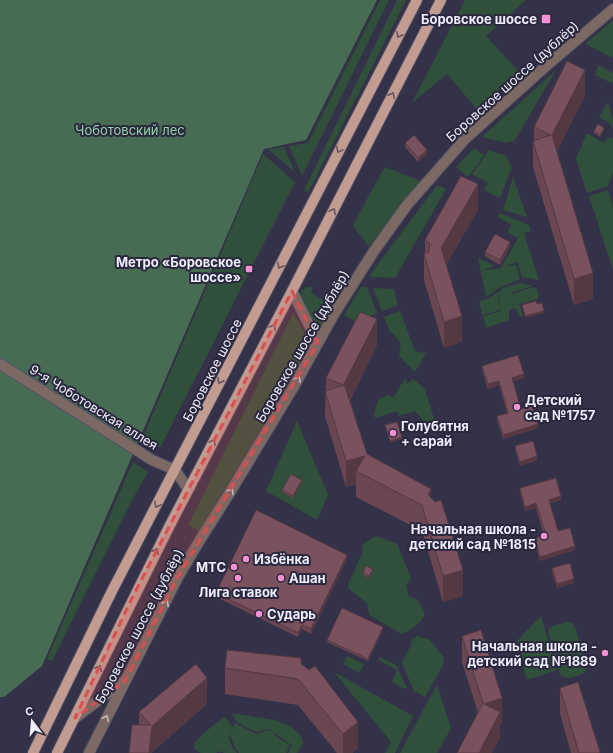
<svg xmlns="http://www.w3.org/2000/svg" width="613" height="753" font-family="Inter,sans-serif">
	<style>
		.green { fill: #30503b }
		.forest { fill: #476b53 }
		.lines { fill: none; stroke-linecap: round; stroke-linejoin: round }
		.minor-casing { stroke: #525065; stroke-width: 12 }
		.major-casing { stroke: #525065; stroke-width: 12 }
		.minor { stroke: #7c6964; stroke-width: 10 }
		.major { stroke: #c29c91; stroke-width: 10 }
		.wall { fill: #694651 }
		.shaded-wall { fill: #553942 }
		.building { fill: #7a515e; stroke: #553942 }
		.oneway { stroke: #67565f }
		.oneway2 { stroke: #c0b8bf }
		.marked { fill: #db4f52; fill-opacity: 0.2; stroke: #db4f52; stroke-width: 3; stroke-dasharray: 8 5; stroke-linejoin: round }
		.poi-dot { fill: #f591d2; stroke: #2a283d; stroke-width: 1.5 }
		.labels { text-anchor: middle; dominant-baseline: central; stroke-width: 4; stroke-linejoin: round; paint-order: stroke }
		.poi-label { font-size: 13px; font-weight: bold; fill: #eeedfb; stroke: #2a283d; text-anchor: end }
		.street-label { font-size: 13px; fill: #eeedfb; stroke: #2a283d }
		.park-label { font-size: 13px; fill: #94d2a8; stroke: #2a283d }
	</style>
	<rect width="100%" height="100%" fill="#343248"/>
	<path class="green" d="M380,0H389L302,176L289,146L308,143Z
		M397,0H406L308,193L304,190Z
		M465,0H526L486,36L519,72L477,109L447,74L412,103Z
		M613,20V58L585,44Z
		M598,65L613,73V84L595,75Z
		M556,70L515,140L507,143L482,137Z
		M608,102L613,122V130L612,125L599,117Z
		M587,133L604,143L608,138H613V172L608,186L587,193L576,159Z
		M284,147L295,172L268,149Z
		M474,148L484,155L468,177L456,167Z
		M489,150L506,156L512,167L500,198L484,190L488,183L472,174Z
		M263,154L295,182L160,448L143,437Z
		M385,167L421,181L394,216L369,246L353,226L369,195Z
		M513,177L527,217L503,210Z
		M437,185L446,189L395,278L371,277L370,275Z
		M608,190L613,207V270L589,196Z
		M500,213L529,225L531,231L524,233L539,280L522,277L517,262L505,266L516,265L520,279L497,289L486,297L478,258L495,266L481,271L501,268L518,238L508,233L511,225L497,216Z
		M520,283L533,286L513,292L510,297L512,294L534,287L537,289L539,296L537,299L517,305H520L523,316H520L515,308L509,310V320L486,328L483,316L501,311L499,297L502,288Z
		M307,287H313L311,293L333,306L319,329L301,302L300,297L301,291Z
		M361,287H367L377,313L356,322L344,315Z
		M373,288L394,289L398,305L382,311Z
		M501,290L498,297L501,310L482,315L479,301L489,298Z
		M400,311L415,351L426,353L415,372L399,356L401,343L393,334L390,332L384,317Z
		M293,313L312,345L199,531L188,525Z
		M405,378L407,384L413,379L425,389L435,422L427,425L415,411L399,416L397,411L375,418L374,414L378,400L388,395L394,397Z
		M297,421L328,495L317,520L266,491Z
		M133,462L148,472L131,502L52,661L47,659Z
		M376,536L397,544L411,578L406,586L409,597L417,599L425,613C422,623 411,630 402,634L369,615L367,603L349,589L348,584L363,552L362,545Z
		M541,616L557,670L527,680L516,642Z
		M567,622H571L575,627L587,668L584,673C576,676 566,682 560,674L548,631L552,626Z
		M419,635L421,638L429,639L443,656L444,663L425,697L414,691L402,663L412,643L411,640Z
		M347,656L364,664L359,673L343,664Z
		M380,657L396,665L407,688L404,689L392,682L397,670L378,660Z
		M334,672L413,716L395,753H385L391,742Z
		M437,685L451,728L437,753H400Z
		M231,713L275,720L291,727L301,736L303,743L297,753H288L292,745L268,729L256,732L238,723Z
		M225,717L232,726C227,736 229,745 237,753H225L218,751L216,753H201L195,750L194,744C203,733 213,725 225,717Z
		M235,723L256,734L268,730L272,732L278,738L290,745L286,753H239L236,750L229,733Z"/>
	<path class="forest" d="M0,0H377L306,140L264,149L42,666L4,697H0Z"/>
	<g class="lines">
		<defs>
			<path id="minor" d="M292,291L318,343
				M0,364L152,460L175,470L188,489
				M75,718L123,682
				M89,753L178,577L200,540L229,494L293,388L334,314L374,251L407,205L465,139L545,67L613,9"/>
			<path id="major" d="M33,753L111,593L417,0
				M57,753L170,525L292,291L441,0"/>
		</defs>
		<use href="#minor" class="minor-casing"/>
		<use href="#major" class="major-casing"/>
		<use href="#minor" class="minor"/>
		<use href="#major" class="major"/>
	</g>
	<path class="wall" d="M585,96L557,151L593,299L574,305L533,167V141L534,140V127Z
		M604,130L600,137L594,133V131Z
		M405,143L427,154L418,162L405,147Z
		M478,210L446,265L462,342L444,348L424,280V254L425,253V240Z
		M510,246L500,265L485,256V252Z
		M377,345L350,400L367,454L431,498L463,596L443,602L422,531L356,497V484L346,487L325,416L326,378Z
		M482,366L524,378L513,381L521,409L538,428L503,439L497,420V416L507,413L499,385L488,389L482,370Z
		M515,446L537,460L520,466L515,450Z
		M302,482L293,498L282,492V490Z
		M520,488L561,500L550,503L558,531L575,550L540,561L535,543V538L544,536L536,508L525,511L520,492Z
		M347,559L311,634L302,629L298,637L216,597V593Z
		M552,568L574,583L557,588L552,572Z
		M373,571L369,578L363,575V573Z
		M383,629L368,661L327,642V640Z
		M462,636L502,724H500V738L478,713L462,662Z
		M301,665L358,748L352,753H337L298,705L225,694V668Z
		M560,688L600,753H571L560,714Z
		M207,704L152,752L139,725V712Z"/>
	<path class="shaded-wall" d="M585,70V96L552,161V135Z
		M604,128V130L600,137V135Z
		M427,150V154L418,162V158Z
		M478,184V210L441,274V248Z
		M510,242V246L500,265V260Z
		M593,273V299L574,305V279Z
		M544,311V313L525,318V316Z
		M462,316V342L444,348V322Z
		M377,319V345L344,410V384Z
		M524,374V378L512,382V378Z
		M499,381V385L488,389V384Z
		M538,424V428L503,439V435Z
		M402,437V439L390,443V441Z
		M365,456L356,471V484L346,487V461Z
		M537,456V460L520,466V462Z
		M302,480V482L293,498V496Z
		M431,489V515L428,495Z
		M561,496V500L549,504V500Z
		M536,503V508L525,511V507Z
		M575,546V550L540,561V557Z
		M347,555V559L311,634V629Z
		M373,569V571L369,578V576Z
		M463,570V596L443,602V576Z
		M574,579V583L557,588V584Z
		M302,625V629L298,637V633Z
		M383,627V629L368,661V659Z
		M207,678V704L152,752V753H149L152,726Z
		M502,698V724H500V738L492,753H479L484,704Z
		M358,722V748L352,753H343V734Z"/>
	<path class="building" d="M567,61L585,70L552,135L593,273L574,279L533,141L551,135L534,127Z
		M598,124L604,128L600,135L594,131Z
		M414,135L427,150L418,158L405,143Z
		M461,176L478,184L441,248L462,316L444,322L424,254L429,252L430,243L425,240Z
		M495,234L510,242L500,260L485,252Z
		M536,301L537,304L542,303L544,311L525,316L522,305Z
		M360,312L377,319L344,384L367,454L431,489L428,495L435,502L441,500L463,570L443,576L422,505L356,471L365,456L346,461L325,391L344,385L326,378Z
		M518,355L524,374L512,378L521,409L532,406L538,424L503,435L497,416L508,413L499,381L488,384L482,366Z
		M397,422L402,437L390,441L385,425Z
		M533,441L537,456L520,462L515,446Z
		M291,474L302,480L293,496L282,490Z
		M556,478L561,496L549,500L558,531L570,528L575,546L540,557L535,538L546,535L536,503L525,507L520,488Z
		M256,510L347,555L311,629L302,625L298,633L216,593Z
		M570,563L574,579L557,584L552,568Z
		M366,566L373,569L369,576L363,573Z
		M342,608L383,627L368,659L327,640Z
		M481,630L502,698L484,704L500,712L479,753H457L483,703L462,636Z
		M227,650L301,658V664L309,670L315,666L358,722L343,734L298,679L225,668Z
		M196,664L207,678L152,726L149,753H129L132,725H151L139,712Z
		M578,682L600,752L598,753H579L560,688Z"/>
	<defs><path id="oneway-chevron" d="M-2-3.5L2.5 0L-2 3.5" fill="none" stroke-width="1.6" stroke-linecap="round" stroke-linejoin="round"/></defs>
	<g class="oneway">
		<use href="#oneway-chevron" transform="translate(399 35) rotate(117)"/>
		<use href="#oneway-chevron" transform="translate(392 95) rotate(-63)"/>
		<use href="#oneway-chevron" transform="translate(339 150) rotate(117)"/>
		<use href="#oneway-chevron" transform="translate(333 211) rotate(-63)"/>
		<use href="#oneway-chevron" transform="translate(280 266) rotate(117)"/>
		<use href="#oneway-chevron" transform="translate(273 327) rotate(-62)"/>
		<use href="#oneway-chevron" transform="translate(220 381) rotate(117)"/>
		<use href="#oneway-chevron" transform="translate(213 442) rotate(-62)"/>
		<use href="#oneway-chevron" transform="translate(157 505) rotate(117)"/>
		<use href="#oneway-chevron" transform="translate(156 551) rotate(-63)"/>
		<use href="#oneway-chevron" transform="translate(99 668) rotate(-64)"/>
	</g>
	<g class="oneway2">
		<use href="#oneway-chevron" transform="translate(298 379) rotate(-62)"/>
		<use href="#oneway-chevron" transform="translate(231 491) rotate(-58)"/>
		<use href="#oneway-chevron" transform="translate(166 603) rotate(-63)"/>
		<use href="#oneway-chevron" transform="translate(106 718) rotate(-63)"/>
	</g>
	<path class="marked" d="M292,291L318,343L178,577L125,681L75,718L133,596Z"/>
	<g class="poi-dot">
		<rect x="541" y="14" width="10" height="10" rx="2"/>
		<rect x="245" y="265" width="8" height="8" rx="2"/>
		<circle cx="517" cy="407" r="4"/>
		<circle cx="393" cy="433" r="4"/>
		<circle cx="544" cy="536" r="4"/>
		<circle cx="246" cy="559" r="4"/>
		<circle cx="234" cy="567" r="4"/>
		<circle cx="238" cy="578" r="4"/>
		<circle cx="281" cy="578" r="4"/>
		<circle cx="259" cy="614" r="4"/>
		<circle cx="605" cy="653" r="4"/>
	</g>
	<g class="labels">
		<g class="poi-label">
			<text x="537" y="19">Боровское шоссе</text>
			<text x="241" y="262">Метро «Боровское<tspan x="241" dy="15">шоссе»</tspan></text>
			<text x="525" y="400" text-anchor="start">Детский<tspan x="525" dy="15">сад №1757</tspan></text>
			<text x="401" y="426" text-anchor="start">Голубятня<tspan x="401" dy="15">+ сарай</tspan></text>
			<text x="536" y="529">Начальная школа -<tspan x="536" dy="15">детский сад №1815</tspan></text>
			<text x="254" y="559" text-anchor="start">Избёнка</text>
			<text x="226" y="567">МТС</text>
			<text x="289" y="578" text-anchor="start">Ашан</text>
			<text x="238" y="592" text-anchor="middle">Лига ставок</text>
			<text x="267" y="614" text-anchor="start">Сударь</text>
			<text x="597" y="646">Начальная школа -<tspan x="597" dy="15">детский сад №1889</tspan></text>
		</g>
		<g class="street-label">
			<text transform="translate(512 81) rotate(-42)">Боровское шоссе (дублёр)</text>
			<text transform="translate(302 346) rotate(-60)">Боровское шоссе (дублёр)</text>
			<text transform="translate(212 370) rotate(-63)">Боровское шоссе</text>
			<text transform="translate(94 407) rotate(32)">9-я Чоботовская аллея</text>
			<text transform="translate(139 626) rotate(-62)">Боровское шоссе (дублёр)</text>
		</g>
		<g class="park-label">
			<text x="130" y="130">Чоботовский лес</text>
		</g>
	</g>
	<g transform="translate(32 721) rotate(344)" stroke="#2a283d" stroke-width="3" paint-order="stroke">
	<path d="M0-3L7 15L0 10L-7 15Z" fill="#eeedfb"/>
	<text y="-6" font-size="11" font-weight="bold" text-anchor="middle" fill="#eeedfb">С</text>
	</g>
</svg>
